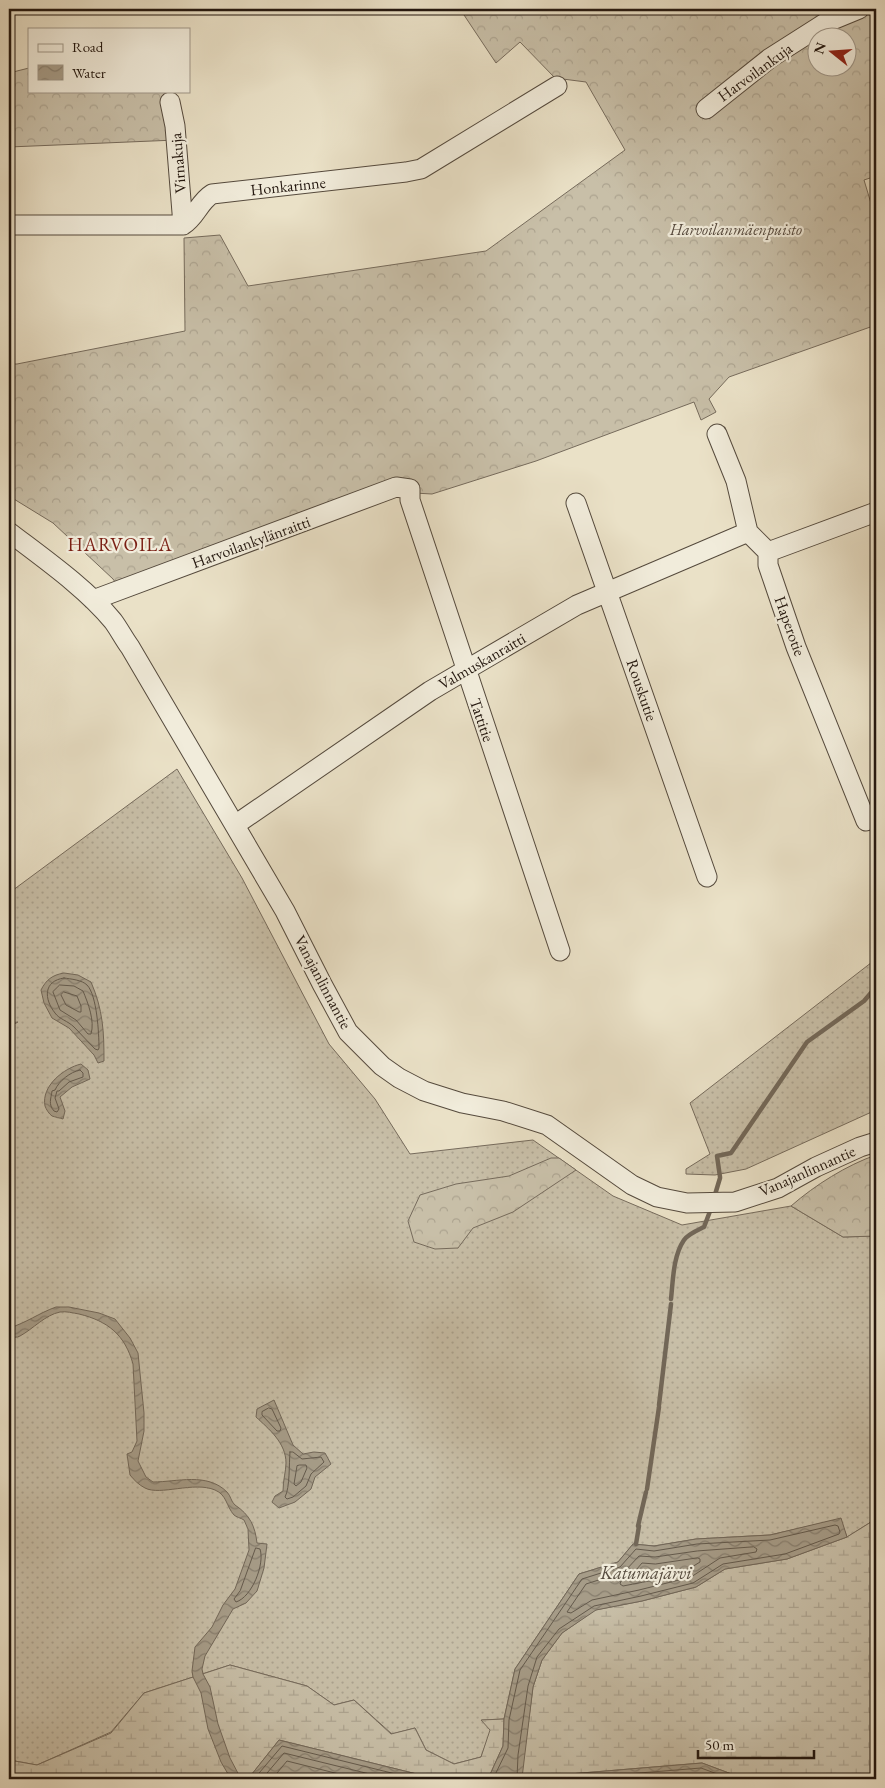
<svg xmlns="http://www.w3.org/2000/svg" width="885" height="1788" font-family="'EB Garamond',serif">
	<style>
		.grass { fill: url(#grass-dots); stroke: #766b5c }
		.forest { fill: url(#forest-crowns); stroke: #766b5c; fill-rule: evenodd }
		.wetland { fill: url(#wetland-marsh); stroke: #766b5c }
		.water { fill: url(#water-waves); stroke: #726758 }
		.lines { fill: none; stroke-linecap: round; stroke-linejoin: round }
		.shore { stroke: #645a4c; stroke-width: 1 }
		.stream { stroke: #726758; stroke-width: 4.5 }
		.minor-casing { stroke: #554a3d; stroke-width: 21 }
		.minor { stroke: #f1ecdb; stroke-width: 19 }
		.labels { text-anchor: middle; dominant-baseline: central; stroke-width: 4.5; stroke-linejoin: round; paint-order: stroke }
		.street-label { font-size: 16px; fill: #23170f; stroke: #f1ecdb }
		.park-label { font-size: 16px; font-style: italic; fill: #55493d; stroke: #f1ecdb }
		.water-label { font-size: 18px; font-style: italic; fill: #574c3f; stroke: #f1ecdb }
		.quarter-label { font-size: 19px; letter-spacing: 1px; fill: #7a1f14; stroke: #f1ecdb }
	</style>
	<defs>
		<pattern id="grass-dots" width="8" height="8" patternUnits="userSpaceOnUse" patternTransform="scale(1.25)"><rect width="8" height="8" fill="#c8bfa8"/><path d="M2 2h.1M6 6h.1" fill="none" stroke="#aca38f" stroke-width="1.8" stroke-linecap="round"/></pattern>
		<pattern id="forest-crowns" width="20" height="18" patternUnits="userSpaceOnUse" patternTransform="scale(1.25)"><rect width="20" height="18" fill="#c8bfa8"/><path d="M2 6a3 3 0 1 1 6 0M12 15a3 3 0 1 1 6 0" fill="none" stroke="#aca38f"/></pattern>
		<pattern id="wetland-marsh" width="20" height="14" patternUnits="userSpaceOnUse" patternTransform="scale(1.25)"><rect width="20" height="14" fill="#c8bfa8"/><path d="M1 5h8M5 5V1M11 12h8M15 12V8" fill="none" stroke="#aca38f"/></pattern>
		<pattern id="water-waves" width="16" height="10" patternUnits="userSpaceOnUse" patternTransform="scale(1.25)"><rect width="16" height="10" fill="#a69c88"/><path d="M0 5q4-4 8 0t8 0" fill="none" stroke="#877e6e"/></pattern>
	</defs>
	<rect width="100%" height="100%" fill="#eae1c7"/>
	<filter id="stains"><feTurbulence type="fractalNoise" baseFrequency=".004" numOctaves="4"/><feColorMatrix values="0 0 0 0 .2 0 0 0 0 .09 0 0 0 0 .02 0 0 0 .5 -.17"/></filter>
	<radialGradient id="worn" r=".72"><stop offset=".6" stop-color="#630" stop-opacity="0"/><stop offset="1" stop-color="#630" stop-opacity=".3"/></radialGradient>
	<path class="grass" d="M177,769L242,878L329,1044L375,1099L410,1154L533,1140L613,1196L682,1225L791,1206L843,1237L876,1236V1516L871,1522L847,1537L840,1519L770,1535L696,1539L654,1546L633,1544L618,1562L579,1574L515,1669L504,1719L482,1720L491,1730L481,1757L454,1764L426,1750L415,1728L392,1734L354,1700L334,1705L307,1686L230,1665L144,1693L111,1732L37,1765L9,1760V1027L18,1022L9,1023V893Z
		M876,959V1110L746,1169L715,1175L686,1174V1169L710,1154L690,1103Z"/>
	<path class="forest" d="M460,9H876V176L864,180L876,220V325L729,377L709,399L716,412L701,420L694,402L536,461L432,494L414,493L415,483L118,586L113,579L53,523L9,496V364H17L185,331L184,238L220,235L248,286L486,251L625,150L586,82L555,78L520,42L496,63ZM818,38H848V68H818Z
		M29,68V91H168L176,140L9,147V73Z
		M876,1155V1236L843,1237L791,1206C815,1185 847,1165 876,1155Z
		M551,1158H559L576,1170L513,1212L473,1228L458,1248L435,1249L414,1242L408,1221L420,1195L456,1184L509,1176Z"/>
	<path class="wetland" d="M871,1522L876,1540V1779H745L702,1763L521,1778L533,1687L542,1660L562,1633L595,1610L642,1601L696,1587L725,1569L787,1559L847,1537Z
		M230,1665L307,1686L334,1705L354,1700L391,1734L415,1728L426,1750L454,1764L481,1757L490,1730L481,1720L504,1719L503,1746L488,1779H437L279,1740L248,1779H9V1760L37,1765L111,1733L144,1693Z"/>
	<path class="water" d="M64,973L78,975L91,982C103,1010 104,1031 104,1061L98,1063L94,1055L69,1028L52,1018L44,1003L41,990C46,980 52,975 64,973Z
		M81,1064L88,1070L90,1079L72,1087L60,1097L65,1111L63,1119C60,1118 55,1117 52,1116C49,1114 46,1109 45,1106C41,1086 64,1068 81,1064Z
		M56,1307H69L99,1313L115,1319L130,1338L138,1353L144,1413V1431L138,1461L146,1477L153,1482C177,1482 207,1472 227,1492C231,1496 231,1502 235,1505C250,1515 255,1526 257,1543L267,1544L264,1568L257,1591L246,1603L233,1609L205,1656L202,1669L203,1674L210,1687L218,1724L230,1758L241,1779H231L221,1762L208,1729L201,1693L193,1677L192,1671L195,1647L212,1627L223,1605L235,1589L249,1550L248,1529L244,1520C241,1518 236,1517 234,1515C226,1506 227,1495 215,1490C194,1481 160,1496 145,1488C139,1485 134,1480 130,1475L127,1454L132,1452L137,1441L133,1364C125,1335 108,1321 79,1314C73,1313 66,1311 60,1312C45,1315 33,1329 20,1336C17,1338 12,1337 9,1337V1328C26,1323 39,1313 56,1307Z
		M274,1400L293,1445L303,1454L314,1452L325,1453L331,1464L315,1477L311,1489L295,1502L279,1508L272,1502L275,1496L283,1491C283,1480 286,1471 286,1463C286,1443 269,1429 256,1417L257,1409Z
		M841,1518L847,1537L787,1559L725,1569L696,1587L642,1601L596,1610L562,1633L542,1660L533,1687L522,1778L702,1763L745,1779H488L503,1746L504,1719L515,1669L579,1574L618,1562L633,1544L654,1546L696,1539L770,1535Z
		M279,1740L437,1779H248Z"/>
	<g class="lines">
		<path class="shore" d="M64,978C71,979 82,980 87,985C97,995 99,1034 99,1048L98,1050L95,1049C88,1042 81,1034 74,1027C68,1021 59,1019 55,1013C44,999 43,981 64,978Z
			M60,985L74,986L83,991C88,1003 95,1021 91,1034H88L76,1020L60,1010L53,992Z
			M64,992L77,996L81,1006V1012H79L66,1005L61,995Z
			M80,1070L83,1073V1077L69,1082L59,1091H57L55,1098L59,1109L57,1112L54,1111C48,1104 51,1099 52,1091L55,1090C59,1081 70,1072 80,1070Z
			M269,1408L272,1409L281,1428L280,1431H277L262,1415V1412Z
			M290,1452H293L302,1459L321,1457L324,1462L311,1474L306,1486L293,1497L287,1499L285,1497C290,1488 289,1463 290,1452Z
			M300,1465H306L307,1468L301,1482L296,1486L294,1484L297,1466Z
			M754,1547L757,1549L756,1552L720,1558L691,1577L639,1590L592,1600L571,1613L567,1612L586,1584L624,1572L639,1556L655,1557L697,1551Z
			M256,1548L260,1549C265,1564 252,1597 236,1602L234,1599L240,1591Z
			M698,1558L700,1559V1562C679,1577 648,1581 623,1586L620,1584L621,1581L631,1576L642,1563L655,1564Z
			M254,1779L282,1746L416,1779
			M262,1779L284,1753L390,1779
			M272,1779L287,1761L359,1779
			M493,1779L508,1748L509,1720L520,1670L582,1579L620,1567L636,1549L654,1551L697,1544L770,1540L835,1525L838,1526L840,1532L839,1534L785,1554L723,1564L693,1583L641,1596L594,1606L559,1629L537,1657L528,1686L518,1755L517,1779
			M565,1779L701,1768L731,1779
			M640,1779L700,1774L713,1779"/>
		<path class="stream" d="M720,1177L717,1156L731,1153L807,1042L864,1001L876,987
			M714,1198L720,1178
			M671,1299C673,1281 673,1256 684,1240C688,1234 698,1230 704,1227L712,1206
			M659,1405L671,1304
			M647,1489L659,1407
			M638,1526L646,1492
			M636,1544L639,1526"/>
		<defs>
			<path id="minor" d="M170,102L175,126L183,225
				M706,109L770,58L825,23L859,9
				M9,225H183C196,217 199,202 212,194L406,172L421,169L557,86
				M717,434L736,481L748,532L768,552V565L796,647L866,821
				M576,503L707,877
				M9,532C43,558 86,588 113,621C119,629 124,639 130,647L285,911L322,984L348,1032L382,1066L399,1078L424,1091L462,1103L503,1111L547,1125L632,1185L657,1197L687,1203L735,1202L778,1188L816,1167L860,1147L876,1142
				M768,552L876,512
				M93,600L396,487L410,489V500L560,951
				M235,825L430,691L577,605L748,532"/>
		</defs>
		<use href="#minor" class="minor-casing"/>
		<use href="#minor" class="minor"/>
	</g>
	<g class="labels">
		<g class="street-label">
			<text transform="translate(755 72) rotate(-36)">Harvoilankuja</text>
			<text transform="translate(178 163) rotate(-95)">Virnakuja</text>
			<text transform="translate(288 186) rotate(-6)">Honkarinne</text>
			<text transform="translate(251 542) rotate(-20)">Harvoilankylänraitti</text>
			<text transform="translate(790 626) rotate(70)">Haperotie</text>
			<text transform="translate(482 661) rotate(-30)">Valmuskanraitti</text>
			<text transform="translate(642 690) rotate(71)">Rouskutie</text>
			<text transform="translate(482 720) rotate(71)">Tattitie</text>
			<text transform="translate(323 982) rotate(62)">Vanajanlinnantie</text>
			<text transform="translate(807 1171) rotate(-24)">Vanajanlinnantie</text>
		</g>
		<g class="park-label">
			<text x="736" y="229">Harvoilanmäenpuisto</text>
		</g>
		<g class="water-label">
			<text x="646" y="1572">Katumajärvi</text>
		</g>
		<g class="quarter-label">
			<text x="120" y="544">HARVOILA</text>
		</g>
	</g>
	<rect width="885" height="1788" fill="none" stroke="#eae1c7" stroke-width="30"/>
	<rect x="10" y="10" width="865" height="1768" fill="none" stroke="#23170f" stroke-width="2.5"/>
	<rect x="15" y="15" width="855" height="1758" fill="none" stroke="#23170f"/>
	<rect x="28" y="28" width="162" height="65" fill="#f1ecdb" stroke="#9f9789"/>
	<rect x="38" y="44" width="25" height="8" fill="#f1ecdb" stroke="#9f9789"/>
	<text x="72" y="52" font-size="15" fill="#23170f">Road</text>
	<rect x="38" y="65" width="25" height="15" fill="url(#water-waves)" stroke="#9f9789"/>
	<text x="72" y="78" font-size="15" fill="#23170f">Water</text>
	<g transform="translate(832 52) rotate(287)"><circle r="24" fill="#f1ecdb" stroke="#9f9789"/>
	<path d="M0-4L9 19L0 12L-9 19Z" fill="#8f2418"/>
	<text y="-8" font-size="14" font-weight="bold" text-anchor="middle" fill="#23170f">N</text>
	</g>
	<path d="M698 1750v8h116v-8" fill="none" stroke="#23170f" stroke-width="2.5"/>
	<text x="705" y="1750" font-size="15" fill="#23170f" stroke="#f1ecdb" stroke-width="4" paint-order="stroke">50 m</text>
	<rect width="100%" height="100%" filter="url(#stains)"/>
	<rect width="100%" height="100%" fill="url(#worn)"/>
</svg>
